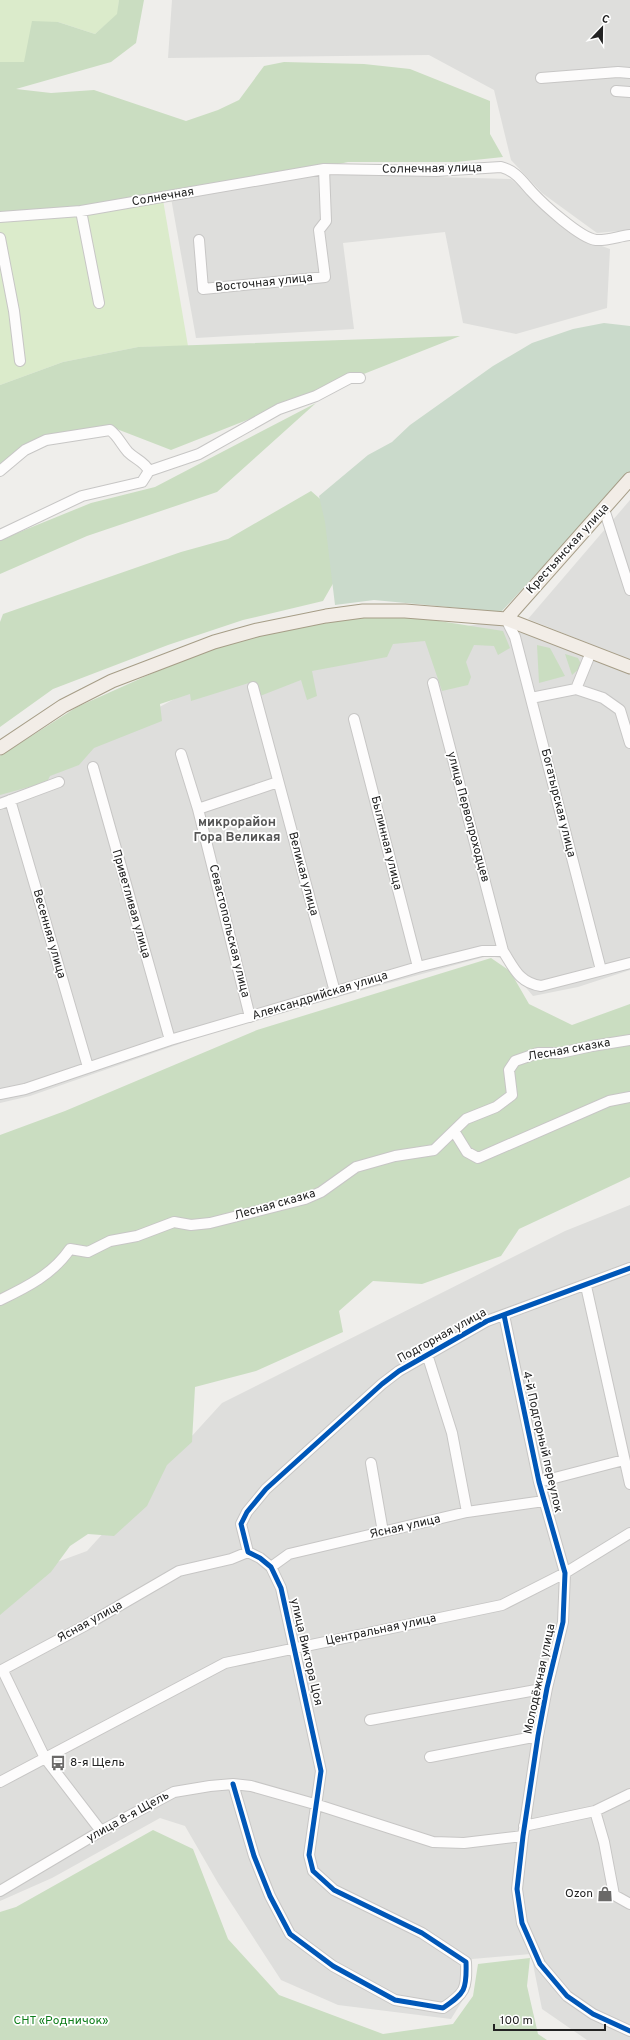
<svg xmlns="http://www.w3.org/2000/svg" width="630" height="2040" font-family="Overpass,sans-serif">
	<style>
		.residential { fill: #dededc }
		.grass { fill: #dbebcb }
		.forest { fill: #caddc1 }
		.cemetery { fill: #cadacb }
		.lines { fill: none; stroke-linecap: round; stroke-linejoin: round }
		.minor-casing { stroke: #c7c6c5; stroke-width: 12 }
		.major-casing { stroke: #a69d87; stroke-width: 15 }
		.minor { stroke: #fdfcfc; stroke-width: 10 }
		.major { stroke: #f2ede7; stroke-width: 13 }
		.cycleway-casing { stroke: #fff; stroke-width: 8 }
		.cycleway { stroke: #0057b8; stroke-width: 5 }
		.labels { text-anchor: middle; dominant-baseline: central; stroke-width: 3.5; stroke-linejoin: round; paint-order: stroke }
		.street-label { font-size: 12px; fill: #222; stroke: #fff }
		.poi-label { font-size: 12px; fill: #222; stroke: #fff; text-anchor: start }
		.park-label { font-size: 12px; fill: #107f1c; stroke: #fff }
		.neighbourhood-label { font-size: 13px; font-weight: bold; fill: #555; stroke: #fff }
	</style>
	<rect width="100%" height="100%" fill="#efeeeb"/>
	<path class="residential" d="M172,0H630V230L597,233L542,193L511,160L494,90L429,55L168,58Z
		M330,174L511,179L580,238L610,249L607,308L516,334L463,323L445,232L343,243L354,329L196,338L171,198Z
		M630,500V660L528,619Z
		M506,619L630,673V970L578,987L533,996L501,958L488,956L231,1026L30,1096L0,1103V777L87,746L230,669Z
		M630,1205V2040H587L542,2009L531,1954L472,1959L469,1990L451,2019L338,2005L281,1980L218,1883L185,1826L160,1818L52,1878L0,1901V1583L87,1551L222,1403L565,1231Z"/>
	<path class="grass" d="M0,0H119L118,14L95,34L58,22L24,63L0,62Z
		M162,194L188,346L138,347L63,362L0,385V217Z"/>
	<path class="forest" d="M119,0H144L136,43L111,62L16,89L51,93L94,90L186,121L218,110L239,100L264,66L284,62L364,64L410,69L490,101V134L503,157L456,162H348L259,181L134,201L0,217V62H24L32,21L58,22L95,34L117,14Z
		M460,336L171,450L109,426L25,448L0,473V385L63,362L138,347Z
		M316,403L217,492L87,536L0,574V540L91,503L155,487Z
		M311,491L342,518L351,552L323,601L243,620L168,645L53,689L0,727V622L3,614L181,552L228,539Z
		M379,616L420,618L503,631L510,648L498,655L494,646L474,645L466,662L471,677L468,685L442,691L425,641L393,644L387,657L312,671L317,696L307,700L301,680L260,696L252,682L191,701L190,694L160,704L162,721L94,748L79,765L50,776L47,782L0,795V756L77,707L193,655L246,637L335,620Z
		M537,645L550,648L565,676L539,683Z
		M565,654L578,658L582,666L572,675Z
		M491,958L510,971L529,1004L572,1025L630,1004V1177L519,1229L501,1256L422,1284L373,1281L339,1311L343,1332L256,1371L195,1387L192,1442L167,1465L147,1506L114,1536L88,1534L70,1546L51,1572L0,1615V1135L65,1111L257,1030Z
		M153,1830L193,1849L228,1939L279,1995L383,2034L453,2024L473,1996L478,1964L530,1958L527,1986L538,2034L547,2040H0V1912L16,1907Z"/>
	<path class="cemetery" d="M604,323L630,326V472L501,612L374,600L335,605L325,522L319,496L368,455L392,442L410,425L493,366L532,343L573,329Z"/>
	<g class="lines">
		<defs>
			<path id="minor" d="M541,78L618,72L630,73
				M616,91L630,92
				M81,211L99,303
				M0,217L81,211L324,169L436,171L501,167C516,171 522,181 532,192C543,204 580,238 596,240C606,241 620,236 630,235
				M0,238L14,311L20,361
				M199,240L203,289L325,277L319,230L326,221L324,169
				M0,471L25,450L46,440L110,430C118,436 121,444 128,452C136,460 144,461 149,471
				M604,509L630,590
				M0,535L82,496L142,482L149,471L199,454L279,409L316,396L350,378H360
				M506,619L515,637L601,970
				M433,683L503,951
				M253,687L335,992
				M576,689L603,698L620,710L630,743
				M576,689L591,652
				M531,698L576,689
				M354,719L418,967
				M181,754L198,809L250,1017
				M93,767L170,1040
				M10,800L88,1067
				M0,804L59,782
				M198,809L278,782
				M0,1094L25,1089L170,1040L418,967L482,951H503C514,968 519,983 541,986L630,963
				M454,1131L467,1152L478,1158L609,1101L630,1097
				M586,1286L630,1484
				M0,1300C27,1287 53,1274 70,1249L88,1252L110,1241L137,1236L174,1222L191,1225L210,1223L305,1199L321,1192L356,1167L395,1156L434,1150L466,1119L496,1107L512,1095L509,1070L515,1061L538,1053H560L592,1046L630,1040
				M504,1315L539,1482L565,1573L563,1622L547,1688L538,1736L523,1836L517,1889L522,1923L540,1964L567,1996L593,2014L630,2031
				M427,1354L452,1433L467,1512
				M371,1463L383,1532
				M539,1482L624,1460
				M271,1567L289,1554L467,1512L544,1501
				M0,1671L86,1625L179,1571L231,1559L248,1552
				M3,1671L45,1758L101,1831
				M370,1720L547,1688
				M430,1757L538,1736
				M0,1782L225,1663L502,1605L565,1573L630,1533
				M233,1784L254,1856L270,1896L290,1934L333,1966L395,2000L443,2008C465,1993 467,1990 466,1962L422,1933L334,1890L313,1871L309,1855L321,1771L281,1588L271,1567L260,1558L248,1552L241,1524L247,1512L266,1489L382,1384L399,1371L487,1321L630,1268
				M595,1811L604,1842L614,1895L630,1904
				M524,1826L595,1811L630,1794
				M0,1891L101,1831L174,1792L210,1786L233,1784L251,1786L318,1805L433,1842L464,1843L523,1836"/>
			<path id="major" d="M506,619L630,479
				M0,748L63,706L112,681L214,642L257,630L326,616L363,611H405L506,619L630,667"/>
		</defs>
		<use href="#minor" class="minor-casing"/>
		<use href="#major" class="major-casing"/>
		<use href="#minor" class="minor"/>
		<use href="#major" class="major"/>
		<defs>
			<path id="cycleway" d="M504,1315L539,1482L565,1573L563,1622L547,1688L538,1736L523,1836L517,1889L522,1923L540,1964L567,1996L593,2014L630,2031
				M233,1784L254,1856L270,1896L290,1934L333,1966L395,2000L443,2008C465,1993 467,1990 466,1962L422,1933L334,1890L313,1871L309,1855L321,1771L281,1588L271,1567L260,1558L248,1552L241,1524L247,1512L266,1489L382,1384L399,1371L487,1321L630,1268"/>
		</defs>
		<use href="#cycleway" class="cycleway-casing"/>
		<use href="#cycleway" class="cycleway"/>
	</g>
	<defs>
		<symbol id="bus-bare" viewBox="-9 -9 18 18"><path d="M-5-6H5V4H4V6H2V4H-2V6H-4V4H-5ZM-3.5-4V0h7V-4ZM-3.5 1.2v1.5H-2V1.2ZM2 1.2v1.5H3.5V1.2Z" fill="#6a6968" stroke="#fff" stroke-width="2.5" paint-order="stroke"/></symbol>
		<symbol id="shop-bare" viewBox="-9 -9 18 18"><path d="M-5-2.5h2.3a2.7 3.5 0 0 1 5.4 0H5L5.5 6h-11ZM-1.5-2.5h3a1.5 2.3 0 0 0-3 0Z" fill="#6a6968" stroke="#fff" stroke-width="2.5" paint-order="stroke"/></symbol>
	</defs>
	<g fill-rule="evenodd">
		<use href="#bus-bare" x="47" y="1752" width="22" height="22"/>
		<use href="#shop-bare" x="594" y="1883" width="22" height="22"/>
	</g>
	<g class="labels">
		<g class="street-label">
			<text transform="translate(432 169) rotate(-1)">Солнечная улица</text>
			<text transform="translate(163 197) rotate(-10)">Солнечная</text>
			<text transform="translate(264 283) rotate(-6)">Восточная улица</text>
			<text transform="translate(568 549) rotate(-48)">Крестьянская улица</text>
			<text transform="translate(558 803) rotate(76)">Богатырская улица</text>
			<text transform="translate(468 817) rotate(75)">улица Первопроходцев</text>
			<text transform="translate(386 843) rotate(76)">Былинная улица</text>
			<text transform="translate(303 874) rotate(75)">Великая улица</text>
			<text transform="translate(131 904) rotate(74)">Приветливая улица</text>
			<text transform="translate(229 931) rotate(76)">Севастопольская улица</text>
			<text transform="translate(49 934) rotate(74)">Весенняя улица</text>
			<text transform="translate(320 996) rotate(-17)">Александрийская улица</text>
			<text transform="translate(569 1050) rotate(-10)">Лесная сказка</text>
			<text transform="translate(275 1205) rotate(-16)">Лесная сказка</text>
			<text transform="translate(442 1336) rotate(-29)">Подгорная улица</text>
			<text transform="translate(542 1442) rotate(77)">4-й Подгорный переулок</text>
			<text transform="translate(405 1527) rotate(-13)">Ясная улица</text>
			<text transform="translate(90 1622) rotate(-29)">Ясная улица</text>
			<text transform="translate(381 1630) rotate(-12)">Центральная улица</text>
			<text transform="translate(306 1652) rotate(77)">улица Виктора Цоя</text>
			<text transform="translate(540 1679) rotate(-78)">Молодёжная улица</text>
			<text transform="translate(128 1817) rotate(-29)">улица 8-я Щель</text>
		</g>
		<g class="poi-label">
			<text x="70" y="1763">8-я Щель</text>
			<text x="593" y="1894" text-anchor="end">Ozon</text>
		</g>
		<g class="park-label">
			<text x="61" y="2021">СНТ «Родничок»</text>
		</g>
		<g class="neighbourhood-label">
			<text x="237" y="823">микрорайон<tspan x="237" dy="15">Гора Великая</tspan></text>
		</g>
	</g>
	<g transform="translate(602 28) rotate(22)" stroke="#ffffff" stroke-width="3" paint-order="stroke">
	<path d="M0-3L7 15L0 10L-7 15Z" fill="#222222"/>
	<text y="-6" font-size="11" font-weight="bold" text-anchor="middle" fill="#222222">С</text>
	</g>
	<path d="M494 2024v6h111v-6" fill="none" stroke="#222222" stroke-width="2"/>
	<text x="500" y="2024" font-size="12" fill="#222222" stroke="#ffffff" stroke-width="3" paint-order="stroke">100 m</text>
</svg>
